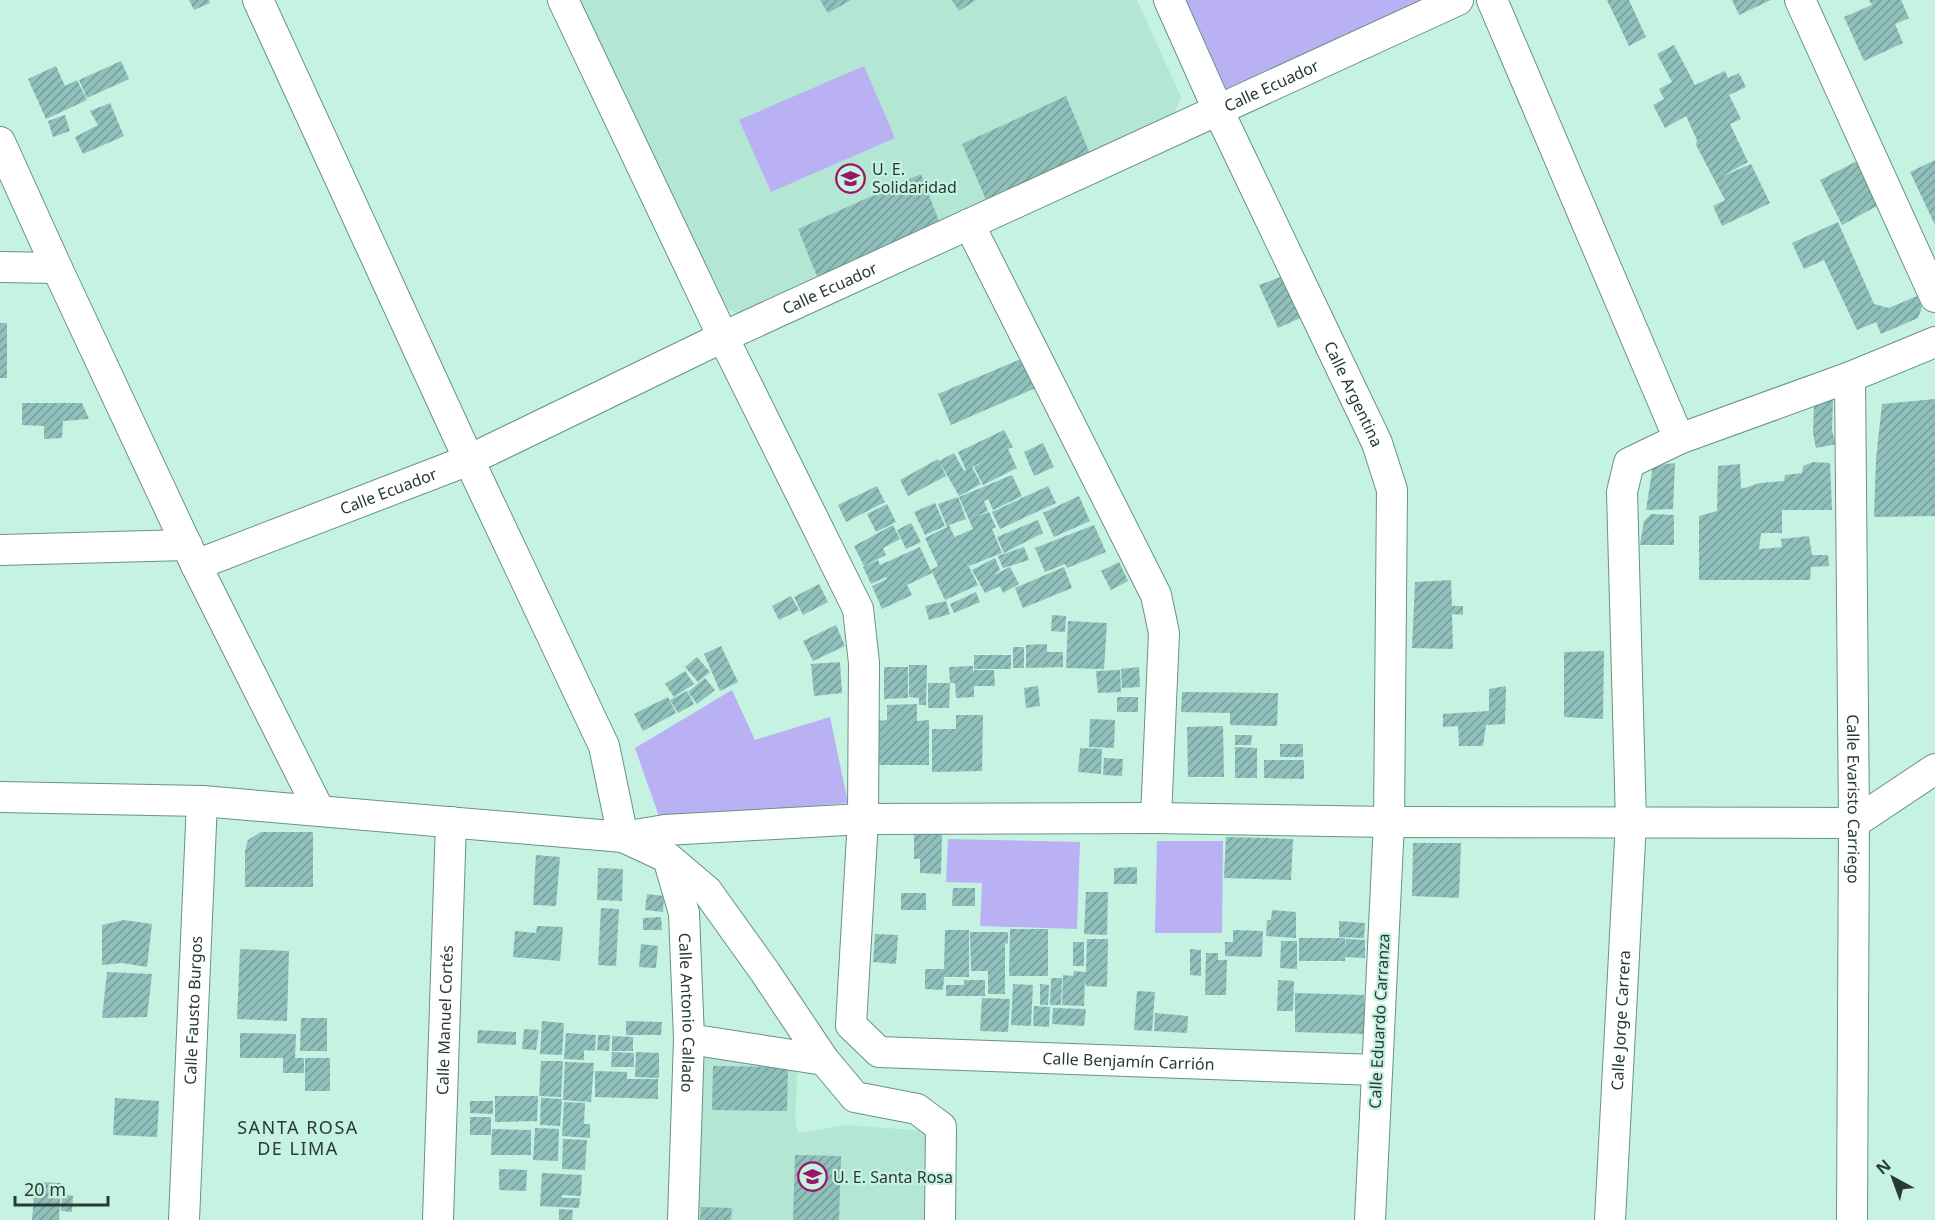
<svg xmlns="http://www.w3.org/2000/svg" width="1935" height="1220" font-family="'Noto Sans',sans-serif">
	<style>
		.built { fill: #b3e6d3 }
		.green { fill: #b9b1f3 }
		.building { fill: url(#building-hatch) }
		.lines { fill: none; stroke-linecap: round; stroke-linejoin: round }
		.minor-casing { stroke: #6a9283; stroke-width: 32 }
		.minor { stroke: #fff; stroke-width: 30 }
		.labels { text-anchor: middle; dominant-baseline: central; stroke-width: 4.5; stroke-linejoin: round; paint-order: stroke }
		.street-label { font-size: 16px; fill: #2a3b35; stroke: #c6f2e1 }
		.poi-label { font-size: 16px; fill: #2a3b35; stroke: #c6f2e1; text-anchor: start }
		.neighbourhood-label { font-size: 18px; letter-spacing: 1.5px; fill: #2a3b35; stroke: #c6f2e1 }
	</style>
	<defs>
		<pattern id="building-hatch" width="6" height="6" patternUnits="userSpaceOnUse" patternTransform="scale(1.5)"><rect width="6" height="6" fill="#90c0bc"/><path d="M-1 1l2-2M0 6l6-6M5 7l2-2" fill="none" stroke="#769d9a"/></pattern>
	</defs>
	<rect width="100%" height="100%" fill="#c6f2e1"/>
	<path class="built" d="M580,0H1137L1181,97L1174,115L741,315L722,306Z
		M704,1058L798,1063L795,1118L798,1133L845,1125L927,1131L925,1220H697Z"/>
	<path class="green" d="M1186,0H1424L1226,89Z
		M864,66L895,138L771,192L739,120Z
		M732,690L755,740L830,717L848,803L660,819L635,748Z
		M948,839L1080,842L1077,929L980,926L982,883L946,882Z
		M1157,841H1223L1222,933H1155Z"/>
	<path class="building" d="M189,0H209L210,3L194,10Z
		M820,0H851L828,13Z
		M952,0H976L959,11Z
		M1607,0H1629L1646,37L1629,46Z
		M1732,0H1771L1739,15Z
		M1869,0H1901L1909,18L1895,24L1903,43L1864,61L1844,17L1872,5Z
		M1674,45L1695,85L1725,71L1728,78L1739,73L1746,87L1729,95L1741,119L1730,124L1748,162L1721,177L1751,164L1770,203L1722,226L1713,206L1725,200L1696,145L1697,140L1686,116L1665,128L1653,105L1664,99L1659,89L1672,82L1657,54Z
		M121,61L129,79L87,98L79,80Z
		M56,66L65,86L77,80L87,100L46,119L28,79Z
		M1066,96L1090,154L987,202L962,144Z
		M110,103L124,136L83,154L75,137L98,125L90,111Z
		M65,115L70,131L53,137L48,121Z
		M1935,160V225L1910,172Z
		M1857,161L1879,205L1842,225L1820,180Z
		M921,174L940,224L818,279L798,229Z
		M1838,222L1874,304L1889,308L1917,296L1922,307L1918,318L1881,334L1876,322L1857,330L1824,260L1804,269L1792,243Z
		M1291,273L1309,314L1278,328L1259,285Z
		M0,323H7V378H0Z
		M1026,357L1038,387L951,425L938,394Z
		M1833,398L1832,431L1836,444L1816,448L1813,433L1814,402Z
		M1935,399V516L1874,517L1876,459L1882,404Z
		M22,403H82L89,419L63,421L62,438L44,439V426L22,425Z
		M1004,430L1013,447L1008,449L1017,468L983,485L974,467L988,459L972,467L981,484L959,496L939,461L954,453L964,471L966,470L958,452Z
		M1043,443L1054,467L1034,476L1024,452Z
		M938,459L946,476L908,496L900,480Z
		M1813,462L1830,463L1832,510H1782V533H1761L1759,549L1782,547L1781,539L1809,536L1812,555H1828L1829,566L1811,567L1810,580H1699V516L1717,511L1718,466L1740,464L1741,489L1760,483L1784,481L1785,475L1802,473L1803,466Z
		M1675,463L1673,509L1646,510L1653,466Z
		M1012,475L1022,496L993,510L988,499L984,501L988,511L974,517L989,512L996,527L992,529L1002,553L969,566L963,555L978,585L945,600L931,570L938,566L925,538L947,527L938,504L958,497L966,519L949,525L958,544L955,537L973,529L959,497Z
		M877,486L885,502L846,522L838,505Z
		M1048,486L1056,503L1000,529L992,512Z
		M1079,496L1090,521L1054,537L1043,513Z
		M935,503L945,526L925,535L914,512Z
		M887,504L896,522L876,532L867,514Z
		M1651,514L1674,515V545H1640L1644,521Z
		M1038,520L1043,533L1004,553L997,537Z
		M911,523L921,542L906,549L897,530Z
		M893,525L900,539L883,548L886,555L864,566L854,546Z
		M1094,525L1106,552L1067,568L1065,564L1045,572L1035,548Z
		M920,547L932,573L907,585L912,595L882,609L872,586L887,579L886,577L871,584L863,567L878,560L880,565Z
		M1024,547L1029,560L1003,568L998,556Z
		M995,558L1000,570L994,575L1010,567L1019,584L1003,593L1000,586L985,593L972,570Z
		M1119,562L1128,581L1111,590L1101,571Z
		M1064,567L1072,588L1023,608L1015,588Z
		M1451,580L1452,606H1463V615L1452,614L1453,649L1412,648L1415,582Z
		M819,584L828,602L803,615L794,597Z
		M976,592L980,602L954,613L950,604Z
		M791,596L799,610L779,620L772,606Z
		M946,601L950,614L929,620L925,606Z
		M1052,615L1066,616L1065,632L1051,631Z
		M1068,621L1107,623L1104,669L1066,668Z
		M836,625L845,646L813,661L803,641Z
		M1047,644V652H1063V667L1026,668V645Z
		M721,646L738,682L720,691L704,654Z
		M1013,647H1024V668H1013Z
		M1604,651L1603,719L1564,717V652Z
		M974,655H1011V669H974Z
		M697,657L710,672L698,682L685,667Z
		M840,662L842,693L814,696L811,664Z
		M909,665H927L926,705H919V698L909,697Z
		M973,666V674L974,670H994L995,686H974V697L956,698L955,683H950L949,667Z
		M884,667H908V698L884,699Z
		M1139,667L1140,687L1122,688L1121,669Z
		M1120,670L1121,692L1098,693L1096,671Z
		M685,671L694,684L674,697L665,684Z
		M705,678L715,690L697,704L688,692Z
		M928,683H950L949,708H928Z
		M1038,686L1040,706L1026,708L1024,688Z
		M1506,686L1505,724L1486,725L1483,746H1459L1458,726L1443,727V714L1489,711V689Z
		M687,691L694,704L678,713L670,700Z
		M1182,692L1278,693L1277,726L1230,725V713L1181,712Z
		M668,697L676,713L643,731L634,714Z
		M1117,697H1138V712H1117Z
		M917,704V721L929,720V765H878V721L887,720V705Z
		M956,715H983L982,771L932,772V729H956Z
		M1090,719L1115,720L1114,748L1089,747Z
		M1223,726L1224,777H1188L1187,727Z
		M1235,735H1252L1251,745H1235Z
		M1280,744H1303V757H1280Z
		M1235,747L1257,748V778H1235Z
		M1080,748L1102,749L1101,774L1078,772Z
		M1104,758L1123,759L1122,776L1103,775Z
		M1264,760H1304V779L1264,778Z
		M261,832H313V887H245V850L248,840Z
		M914,832L942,833L941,874L920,873V859H914Z
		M1226,837L1293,839L1291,880L1224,878Z
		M1413,843H1461L1459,898L1412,896Z
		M536,855L560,857L556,906L533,905Z
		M1137,867V884H1114V868Z
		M598,868L623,869L622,901L597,900Z
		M953,888H975V906H952Z
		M1086,892H1108L1107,935L1084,934Z
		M901,893H926V910H901Z
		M647,894L664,896L663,912L645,910Z
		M601,908L619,909L616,966L598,965Z
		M1272,910L1296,912V938L1266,936L1267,920H1271Z
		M661,917L662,930H643V918Z
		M124,920L152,924L147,967L122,963L102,965V925Z
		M1339,921L1365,923L1364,938L1339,937Z
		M537,926L563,927L560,961L513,957L515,931L536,933Z
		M1010,929H1048V976H1009Z
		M945,930H969V977H944L943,990L925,989V969H944Z
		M1233,930L1263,931L1262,957L1225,956V942H1233Z
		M970,932H1008V944L1005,943V994H988V971H971Z
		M875,934L898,935L896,964L873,962Z
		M1299,938H1345L1346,950V939L1365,940V958L1345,957V961H1299Z
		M1087,939H1108L1107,987L1086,986L1085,979L1084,1006L1062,1005L1063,975L1073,976L1074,971L1086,972Z
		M1281,941H1297V969L1280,968Z
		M1073,942H1084V966H1073Z
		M641,944L658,946L656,968L639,967Z
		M240,949L289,951L287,1021L237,1019Z
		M1190,949L1201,950V976L1190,975Z
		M1206,953H1218V960H1227L1226,995H1205Z
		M107,972L152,974L147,1017L102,1018Z
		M1051,978H1062L1061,1005H1050Z
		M964,980H985V996H946V985H964Z
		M1278,980L1294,981L1293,1011H1277Z
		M1013,984L1033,985L1031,1026L1011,1025Z
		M1040,984L1049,985L1048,1005H1040Z
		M1137,991L1155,992L1152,1031L1134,1030Z
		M1295,993L1364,995V1034L1295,1032Z
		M982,998L1010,999L1008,1032L980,1031Z
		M1034,1006L1050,1007L1049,1027L1033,1026Z
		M1053,1008L1086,1009L1084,1026L1052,1024Z
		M1155,1013L1188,1016L1187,1033L1154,1031Z
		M301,1018H327V1051H300Z
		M542,1021L564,1023L562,1055L540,1054Z
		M626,1021L662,1022L661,1035H626Z
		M524,1029L539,1030L536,1050L522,1049Z
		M478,1030L516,1032V1045L477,1043Z
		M240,1033L296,1034L295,1058H304V1073H283V1058H240Z
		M566,1033L596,1035L595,1051L584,1050V1060L564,1059Z
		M598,1035H610L609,1051L597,1050Z
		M612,1036L633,1037V1051H612Z
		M612,1052L634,1053V1067H611Z
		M636,1052L659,1053V1078L635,1077Z
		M305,1058H330V1091H305Z
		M541,1061H563L561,1097L539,1096Z
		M565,1062L594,1063L591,1102L563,1100Z
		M713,1066L788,1067L787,1111L712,1110Z
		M595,1071L627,1072V1079H658V1099L595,1097Z
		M495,1096H538L537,1121L495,1122Z
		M115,1098L159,1101L157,1137L113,1135Z
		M541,1098L562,1099L560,1126L540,1125Z
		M470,1101H493V1114L470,1113Z
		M564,1102L585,1103L584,1124H590V1138L562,1136Z
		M470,1117H491V1135H470Z
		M535,1128L559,1129L558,1161L533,1160Z
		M492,1129L531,1130V1155H491Z
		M563,1139L587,1140L585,1170L562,1169Z
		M795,1155L841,1156L839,1220H793Z
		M499,1169L527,1170L526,1191L499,1190Z
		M542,1173L582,1175L581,1196L562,1195V1198H580L579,1208L540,1206Z
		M35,1182L61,1183L59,1220H32Z
		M62,1194L73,1196L72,1212L61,1211Z
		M701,1207L732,1208L731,1220H700Z
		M559,1209L573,1210L572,1220H559Z"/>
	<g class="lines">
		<defs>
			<g id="minor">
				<path id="s1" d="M258,0L469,460L604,746L623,837L668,858L684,913L689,1039L683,1220"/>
				<path id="s2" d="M563,0L723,337L858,609L864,663L863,819L851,1025L879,1052L1376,1070"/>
				<path id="s3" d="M1169,0L1218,110L1377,443L1392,490L1389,822L1370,1220"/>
				<path d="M1492,0L1679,439"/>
				<path d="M1800,0L1935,297"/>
				<path d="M0,142L57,268L196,565L319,810"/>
				<path d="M969,224L1156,595L1164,633L1156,818"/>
				<path d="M0,267L57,268"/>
				<path id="s4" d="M1850,377L1854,823L1852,1220"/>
				<path d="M0,550L187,545"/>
				<path id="s5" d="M196,565L469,460L723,337L1458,0"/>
				<path d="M0,797L202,801L623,837L665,830L863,819L1156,818L1389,822L1854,823L1935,769"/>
				<path d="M668,858L707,891L765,972L824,1060L855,1097L917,1109L941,1127L940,1220"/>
				<path d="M689,1039L824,1060"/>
				<path id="s6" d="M184,1220L202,801"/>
				<path id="s7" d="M438,1220L451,822"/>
				<path id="s8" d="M1610,1220L1631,822L1622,492L1629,463L1679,439L1850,377L1935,342"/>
			</g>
		</defs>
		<use href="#minor" class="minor-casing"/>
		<use href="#minor" class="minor"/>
	</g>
	<defs>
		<symbol id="school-ring" viewBox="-11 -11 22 22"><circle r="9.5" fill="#c6f2e1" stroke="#9b1668" stroke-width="1.5"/><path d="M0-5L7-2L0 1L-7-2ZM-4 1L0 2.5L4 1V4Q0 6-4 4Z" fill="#9b1668"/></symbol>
	</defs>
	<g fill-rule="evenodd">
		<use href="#school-ring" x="834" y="162" width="33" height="33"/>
		<use href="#school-ring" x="796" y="1160" width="33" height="33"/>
	</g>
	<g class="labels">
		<g class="street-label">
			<text stroke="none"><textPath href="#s5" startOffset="1178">Calle Ecuador</textPath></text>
			<text stroke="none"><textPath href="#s5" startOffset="692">Calle Ecuador</textPath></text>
			<text stroke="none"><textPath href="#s3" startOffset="435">Calle Argentina</textPath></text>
			<text stroke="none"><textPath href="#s5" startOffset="206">Calle Ecuador</textPath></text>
			<text stroke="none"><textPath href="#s4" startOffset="422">Calle Evaristo Carriego</textPath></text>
			<text stroke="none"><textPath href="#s6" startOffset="210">Calle Fausto Burgos</textPath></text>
			<text stroke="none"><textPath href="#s1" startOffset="1122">Calle Antonio Callado</textPath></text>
			<text stroke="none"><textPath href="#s7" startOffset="200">Calle Manuel Cortés</textPath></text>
			<text transform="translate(1379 1021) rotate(-87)">Calle Eduardo Carranza</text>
			<text stroke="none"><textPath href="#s8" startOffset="200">Calle Jorge Carrera</textPath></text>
			<text stroke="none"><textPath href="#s2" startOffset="1382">Calle Benjamín Carrión</textPath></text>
		</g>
		<g class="poi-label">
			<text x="872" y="169">U. E.<tspan x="872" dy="18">Solidaridad</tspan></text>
			<text x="833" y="1177">U. E. Santa Rosa</text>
		</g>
		<g class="neighbourhood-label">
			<text x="298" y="1127">SANTA ROSA<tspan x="298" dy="21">DE LIMA</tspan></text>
		</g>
	</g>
	<g transform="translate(1893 1178) rotate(319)" stroke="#c6f2e1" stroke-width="4.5" paint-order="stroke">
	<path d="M0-4.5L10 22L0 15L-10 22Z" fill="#2a3b35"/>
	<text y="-9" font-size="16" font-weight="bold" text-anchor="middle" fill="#2a3b35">N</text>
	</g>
	<path d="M15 1196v9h93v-9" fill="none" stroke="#2a3b35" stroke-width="3"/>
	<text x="24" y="1196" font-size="18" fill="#2a3b35" stroke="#c6f2e1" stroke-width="4.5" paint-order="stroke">20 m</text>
</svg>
